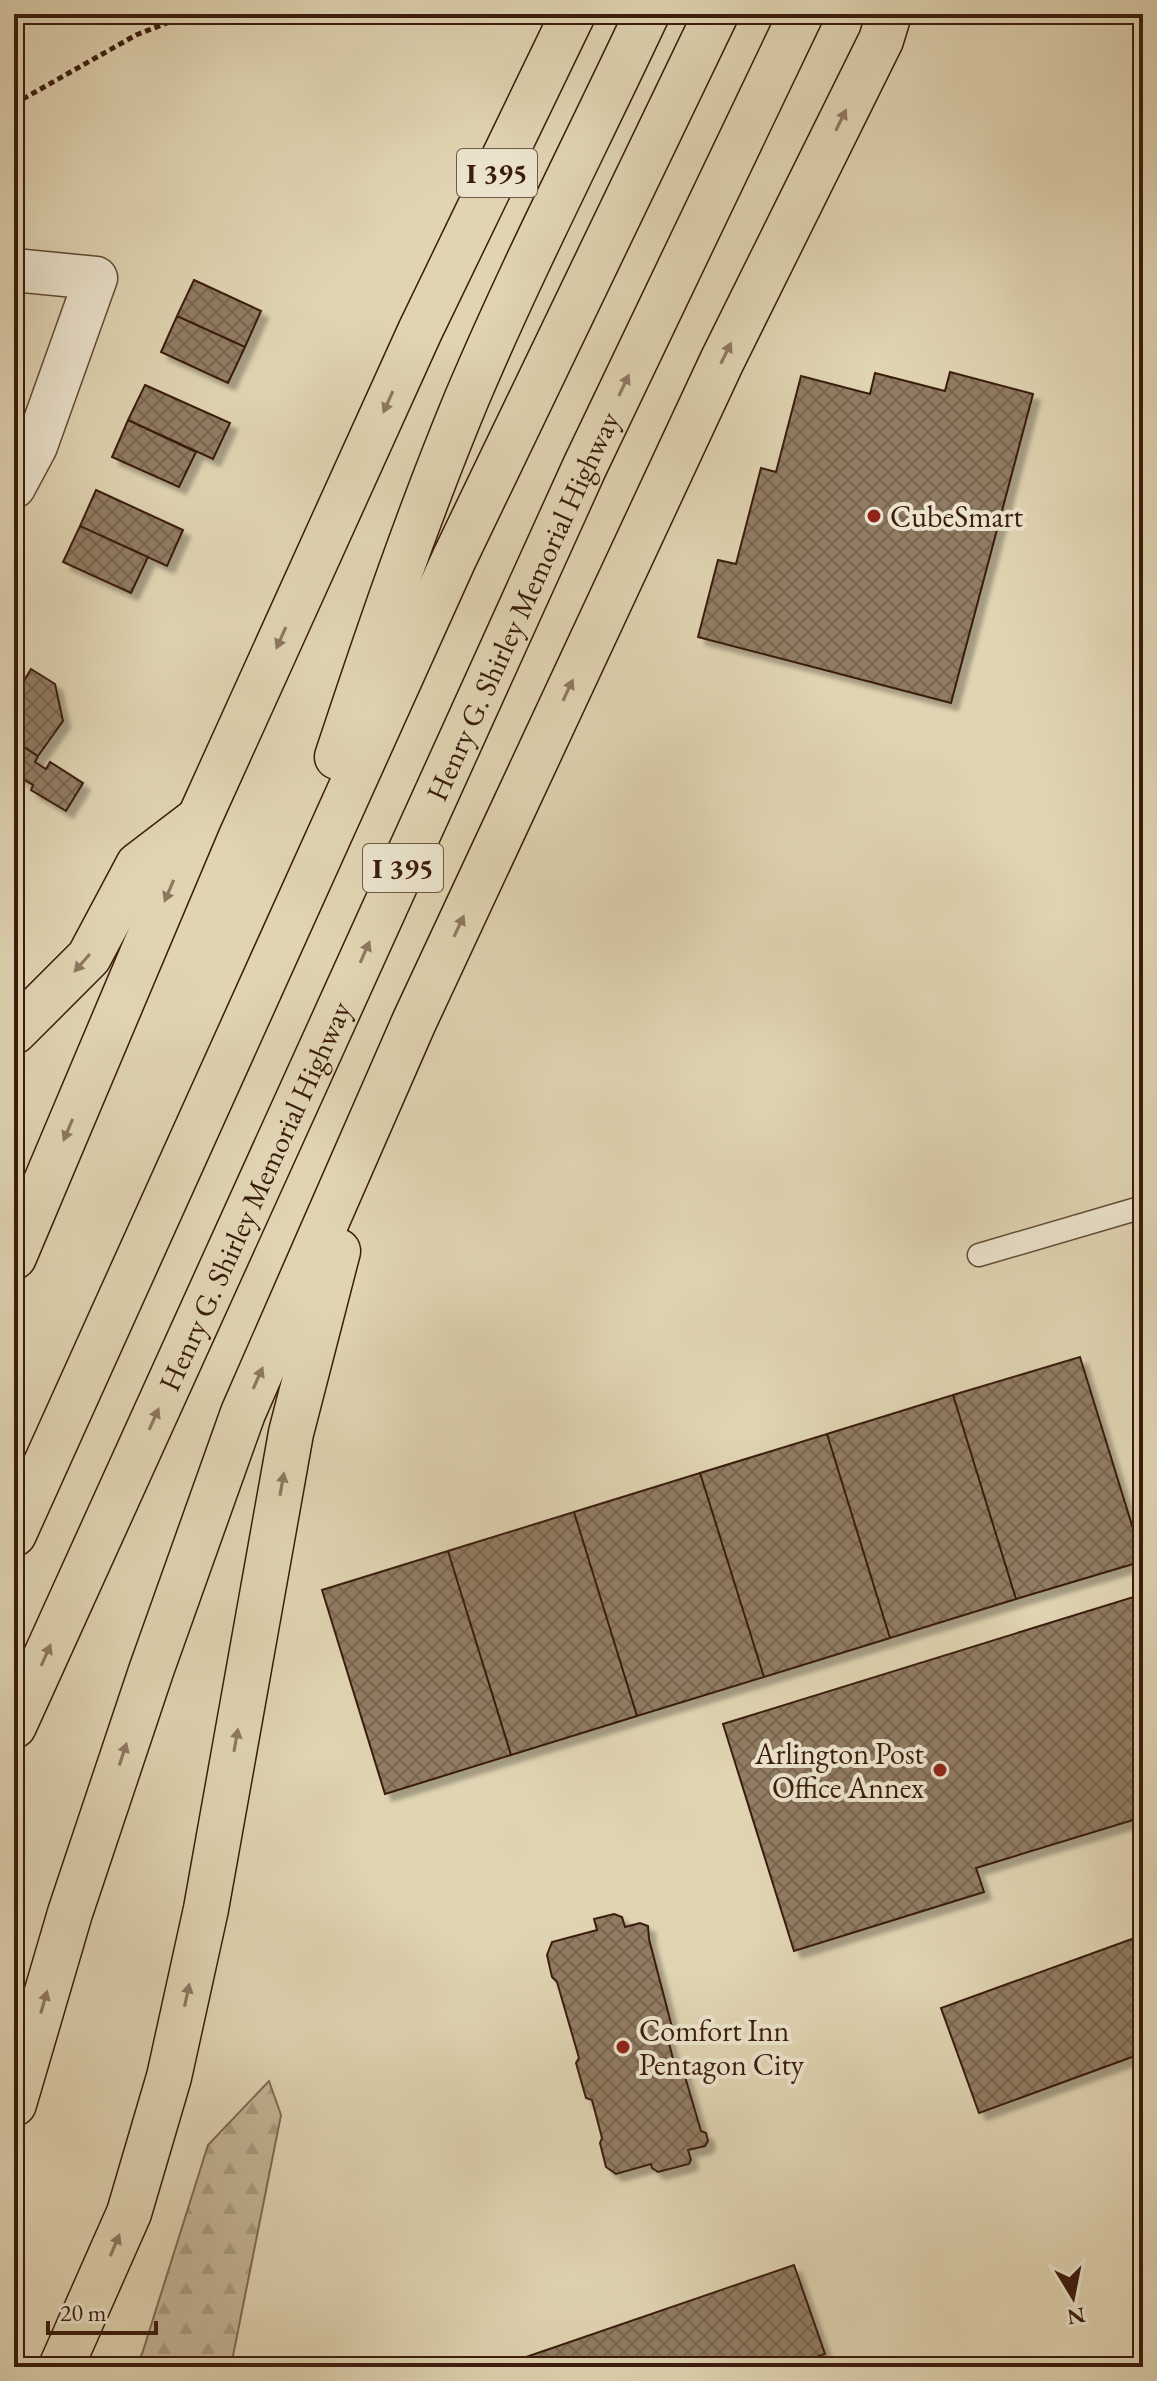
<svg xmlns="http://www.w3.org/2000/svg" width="1157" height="2381" font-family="'EB Garamond',serif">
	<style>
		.forest { fill: url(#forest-firs); stroke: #806852; stroke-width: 2 }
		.building { fill: url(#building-cross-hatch); stroke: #3b1c0d; stroke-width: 2; filter: url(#shadow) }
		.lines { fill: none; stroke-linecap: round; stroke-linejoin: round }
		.lane-casing { stroke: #644a36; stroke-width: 25 }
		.street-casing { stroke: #644a36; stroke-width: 45 }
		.highway-casing { stroke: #3b1c0d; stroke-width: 47 }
		.path { stroke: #3b1c0d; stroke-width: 5; stroke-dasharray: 6 4; stroke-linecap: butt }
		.lane { stroke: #ebe3cd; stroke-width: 22 }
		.street { stroke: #ebe3cd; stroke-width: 42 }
		.highway { stroke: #e0d4b2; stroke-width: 44 }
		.oneway { fill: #8e7860 }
		.poi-dot { fill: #8f2418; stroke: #ebe3cd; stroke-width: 3 }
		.labels { text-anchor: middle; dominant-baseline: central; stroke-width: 8; stroke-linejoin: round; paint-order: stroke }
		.shield { fill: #ebe3cd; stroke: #705847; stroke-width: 2 }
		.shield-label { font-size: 28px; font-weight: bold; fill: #3b1c0d }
		.poi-label { font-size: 30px; fill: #3b1c0d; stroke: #ebe3cd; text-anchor: start }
		.street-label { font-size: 30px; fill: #3b1c0d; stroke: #ebe3cd }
	</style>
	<defs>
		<pattern id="forest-firs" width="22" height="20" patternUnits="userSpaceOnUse" patternTransform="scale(2)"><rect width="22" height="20" fill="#c4b596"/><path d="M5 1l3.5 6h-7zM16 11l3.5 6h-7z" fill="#a99b80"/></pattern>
		<pattern id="building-cross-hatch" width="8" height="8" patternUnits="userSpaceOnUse" patternTransform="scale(2)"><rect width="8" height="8" fill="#917c63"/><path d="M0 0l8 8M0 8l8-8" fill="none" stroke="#786550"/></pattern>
		<filter id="shadow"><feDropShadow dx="7" dy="7" stdDeviation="2" flood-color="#0004"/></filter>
	</defs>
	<rect width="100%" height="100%" fill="#e0d4b2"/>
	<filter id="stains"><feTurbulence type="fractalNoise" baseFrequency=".0025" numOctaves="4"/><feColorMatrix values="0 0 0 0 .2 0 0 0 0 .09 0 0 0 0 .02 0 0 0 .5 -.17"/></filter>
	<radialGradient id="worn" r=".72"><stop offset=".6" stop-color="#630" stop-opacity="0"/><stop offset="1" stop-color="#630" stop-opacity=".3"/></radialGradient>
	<path class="forest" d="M269,2081L281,2115L233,2356L241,2367H134L142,2354L208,2145Z"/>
	<path class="building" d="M194,280L261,311L245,347L177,316Z
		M177,316L245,347L228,383L161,352Z
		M950,372L1033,394L951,703L698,637L718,560L736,564L761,468L776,472L801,376L870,394L875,373L945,391Z
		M145,385L230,423L213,459L128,420Z
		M128,420L196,452L179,487L112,457Z
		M96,490L183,530L167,566L80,526Z
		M80,526L148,557L131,593L63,562Z
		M31,669L55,684L63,721L38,756L14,741V671L25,679Z
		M14,741L38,756L35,762L46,769L50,762L83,783L66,811L31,790L33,785L14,774Z
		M1080,1357L1143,1561L1016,1599L953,1395Z
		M953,1395L1016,1599L890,1638L827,1434Z
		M827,1434L890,1638L764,1677L700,1473Z
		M700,1473L764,1677L637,1716L574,1512Z
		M574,1512L637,1716L511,1755L448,1551Z
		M448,1551L511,1755L385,1794L322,1590Z
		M1143,1594V1817L976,1868L984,1892L794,1951L723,1724Z
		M614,1914L622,1917L625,1927L640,1923L648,1926L649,1939L672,2027L667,2035L673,2059L681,2063L701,2131L706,2133L708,2141L705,2146L688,2150L691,2160L689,2164L658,2172L652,2168L651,2164L616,2174L606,2167L600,2143L602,2138L592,2100L586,2098L576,2063L579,2058L557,1982L552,1977L547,1955L552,1942L597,1930L594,1919Z
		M1143,1935V2053L979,2113L941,2008Z
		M794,2265L825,2354L787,2367H497Z"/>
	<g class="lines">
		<defs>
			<path id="lane" d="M979,1255L1143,1207"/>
			<path id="street" d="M14,270L96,278L36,446L14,487"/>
			<g id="highway">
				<path d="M337,757C377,636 418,516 467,398C522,268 587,142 647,14"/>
				<path d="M14,1032L89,957L138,865L197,820"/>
				<path d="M14,1257L199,819L420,331L573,14"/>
				<path d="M14,1534L454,559L716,14"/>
				<path id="s1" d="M14,1726L585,466L801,14"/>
				<path d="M14,2104L70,1913L151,1671L243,1413L414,1022L722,361L881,40L889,14"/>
				<path d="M61,2367L129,2213L169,2077L206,1909L291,1433L338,1251"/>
			</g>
		</defs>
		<use href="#lane" class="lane-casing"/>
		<use href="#street" class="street-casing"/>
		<use href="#highway" class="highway-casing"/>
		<path class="path" d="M14,104L136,35L190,14"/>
		<use href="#lane" class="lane"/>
		<use href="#street" class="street"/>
		<use href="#highway" class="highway"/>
	</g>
	<defs><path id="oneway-solid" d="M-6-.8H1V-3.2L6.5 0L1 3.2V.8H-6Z" transform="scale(2)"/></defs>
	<g class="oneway">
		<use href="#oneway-solid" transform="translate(841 120) rotate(-64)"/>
		<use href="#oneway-solid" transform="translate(726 353) rotate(-64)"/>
		<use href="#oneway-solid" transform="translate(624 385) rotate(-65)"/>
		<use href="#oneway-solid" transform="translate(388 402) rotate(114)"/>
		<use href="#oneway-solid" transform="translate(281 638) rotate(114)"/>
		<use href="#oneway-solid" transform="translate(568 690) rotate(-65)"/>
		<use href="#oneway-solid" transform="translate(169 891) rotate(113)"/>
		<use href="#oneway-solid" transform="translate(459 926) rotate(-65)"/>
		<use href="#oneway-solid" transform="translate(365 952) rotate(-66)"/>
		<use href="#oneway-solid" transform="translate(82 963) rotate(131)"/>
		<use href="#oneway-solid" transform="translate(68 1130) rotate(113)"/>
		<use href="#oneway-solid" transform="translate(258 1378) rotate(-66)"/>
		<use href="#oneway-solid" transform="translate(154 1419) rotate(-66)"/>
		<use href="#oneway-solid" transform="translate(282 1484) rotate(-80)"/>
		<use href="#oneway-solid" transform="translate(46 1655) rotate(-66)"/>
		<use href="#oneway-solid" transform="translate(236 1740) rotate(-80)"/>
		<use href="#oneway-solid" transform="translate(123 1754) rotate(-72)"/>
		<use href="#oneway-solid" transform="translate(187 1995) rotate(-78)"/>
		<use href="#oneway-solid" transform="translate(44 2002) rotate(-74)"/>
		<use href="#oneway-solid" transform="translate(115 2245) rotate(-67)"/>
	</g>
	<g class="poi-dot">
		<circle cx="874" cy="516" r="8"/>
		<circle cx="940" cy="1770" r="8"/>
		<circle cx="623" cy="2047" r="8"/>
	</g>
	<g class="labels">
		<g class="shield">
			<rect x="457" y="149" width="80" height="48" rx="6"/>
			<rect x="363" y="844" width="80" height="48" rx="6"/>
		</g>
		<g class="shield-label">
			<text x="497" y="173">I 395</text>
			<text x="403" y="868">I 395</text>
		</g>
		<g class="poi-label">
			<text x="890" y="516">CubeSmart</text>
			<text x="924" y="1753" text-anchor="end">Arlington Post<tspan x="924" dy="34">Office Annex</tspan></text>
			<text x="639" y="2030">Comfort Inn<tspan x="639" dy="34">Pentagon City</tspan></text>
		</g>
		<g class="street-label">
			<text stroke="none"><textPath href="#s1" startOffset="1230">Henry G. Shirley Memorial Highway</textPath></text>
			<text stroke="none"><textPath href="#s1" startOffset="582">Henry G. Shirley Memorial Highway</textPath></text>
		</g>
	</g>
	<rect width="1157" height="2381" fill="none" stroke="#e0d4b2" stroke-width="48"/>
	<rect x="16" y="16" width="1125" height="2349" fill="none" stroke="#3b1c0d" stroke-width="4"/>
	<rect x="24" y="24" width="1109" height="2333" fill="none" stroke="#3b1c0d" stroke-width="2"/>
	<g transform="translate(1073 2297) rotate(170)" stroke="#ebe3cd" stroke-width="6" paint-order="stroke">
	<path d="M0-6L14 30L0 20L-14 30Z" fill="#3b1c0d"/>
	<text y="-12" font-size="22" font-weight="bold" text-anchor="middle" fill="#3b1c0d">N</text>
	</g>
	<path d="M48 2321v12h108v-12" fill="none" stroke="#3b1c0d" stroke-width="4"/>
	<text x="60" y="2321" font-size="24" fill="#3b1c0d" stroke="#ebe3cd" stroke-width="6" paint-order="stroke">20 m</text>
	<rect width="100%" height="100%" filter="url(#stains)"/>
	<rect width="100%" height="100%" fill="url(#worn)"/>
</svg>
